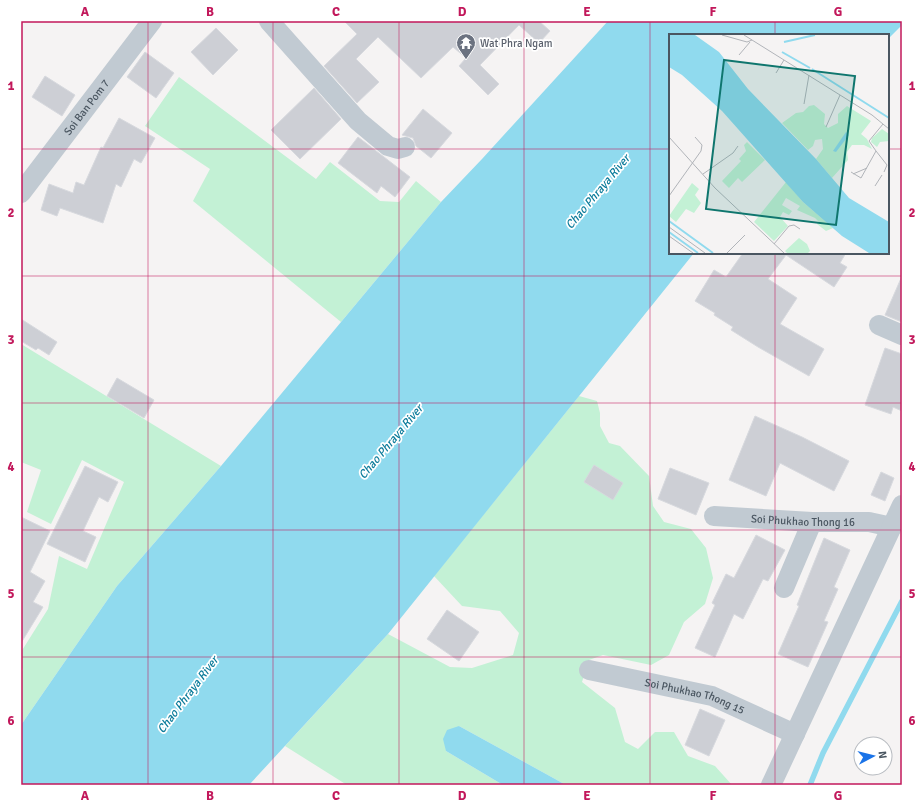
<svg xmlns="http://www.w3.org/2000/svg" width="923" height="806" font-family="Signika,sans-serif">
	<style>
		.green { fill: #c3f1d5 }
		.water { fill: #90daee }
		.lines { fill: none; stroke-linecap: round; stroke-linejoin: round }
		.stream { stroke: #90daee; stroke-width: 5.5 }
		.building { fill: #cdcfd5; stroke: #d7d9de }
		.minor { stroke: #c1cad2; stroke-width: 20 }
		.grid { fill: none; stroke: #c2185b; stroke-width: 1; stroke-opacity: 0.55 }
		.labels { text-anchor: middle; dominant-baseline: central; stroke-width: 3.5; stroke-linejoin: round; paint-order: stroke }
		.worship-label { font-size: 11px; fill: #5b616d; stroke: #fff; text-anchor: start }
		.street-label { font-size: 11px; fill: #4a5661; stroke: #fff }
		.water-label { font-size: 12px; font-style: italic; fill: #0c7c9b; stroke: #fff }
		.inset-river { fill: none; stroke: #90daee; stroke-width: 2 }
		.inset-road { fill: none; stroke: #b1b4b9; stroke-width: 1 }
		.view { fill: #0f766e; fill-opacity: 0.15; stroke: #0f766e; stroke-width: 2 }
		.inset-edge { fill: none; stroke: #4a5661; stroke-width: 2 }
		.neatline { fill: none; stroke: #c2185b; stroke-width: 1.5 }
		.grid-label { font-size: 13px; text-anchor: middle; font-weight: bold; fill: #c2185b }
	</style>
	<rect width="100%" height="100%" fill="#f5f3f3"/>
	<path class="green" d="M179,77L316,179L330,162L380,201L399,202L416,181L441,202L341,322L193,201L210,169L145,126Z
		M21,344L221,466L117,586L21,725V673L23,669L21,668V652L48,609L59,556L87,569L124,482L82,460L51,524L27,512L41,470L21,462Z
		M579,396L597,401L600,413V426L609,443L620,446L649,476L653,506L664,522L691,529L706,548L713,578L705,604L684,622L669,655L651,665L603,655L589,660L582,682L615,708L625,742L638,749L655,732H674L688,756L715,766L732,785H566L459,726L446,751L503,785H347L285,746L388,634L450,667L472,668L513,655L519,633L500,611L462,606L434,576Z"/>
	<path class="water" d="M608,21H902V25L888,39V35H670V253H694L388,634L249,785H21V725L117,586L221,466L441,202L482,159Z
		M459,726L566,785H503L446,751L443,739L447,730Z"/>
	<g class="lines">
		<path class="stream" d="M810,785L823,753L902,601"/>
	</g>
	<path class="building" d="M344,21H539L550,31L539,43L519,25L480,65L499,84L488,95L459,66L466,58L453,47L421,78L378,37L356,59L379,82L357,103L324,66L357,34Z
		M216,28L238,50L213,75L191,52Z
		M145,52L174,73L156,98L127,77Z
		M45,76L75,95L62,116L32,97Z
		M314,88L341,119L300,159L271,130Z
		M423,109L452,133L431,158L416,146L413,138L402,135Z
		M119,118L155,138L141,163L134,159L121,187L116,184L103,223L60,208L57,216L41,210L49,184L73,193L76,182L84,185L101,147L103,148Z
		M358,137L410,177L395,197L381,186L377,193L338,163Z
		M743,253H846L840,263L847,267L834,287L786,255L768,279L797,298L780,324L824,349L809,376L758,347L731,330L733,327L714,315L715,313L695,301L714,270L726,277Z
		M902,276V322L885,315Z
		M21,319L57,342L49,355L38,348L36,350L21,341Z
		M885,348L902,354V411L893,407L891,414L865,405Z
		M117,378L154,400L144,418L107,396Z
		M755,416L802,437L849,461L834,491L780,463L766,496L729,480Z
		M594,465L623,483L613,500L584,482Z
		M85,466L118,482L108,502L99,497L83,531L96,537L85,562L47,544Z
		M670,468L709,483L696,515L658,499Z
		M881,472L894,478L885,501L871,495Z
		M21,517L50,531L30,572L45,581L33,602L43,607L21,643Z
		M756,535L785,550L768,581L763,579L743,619L734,614L715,657L695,648L715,605L712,603L726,574L734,578Z
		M824,538L850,550L834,587L838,589L824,621L828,622L808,667L778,654L799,606L797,605Z
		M447,610L479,632L459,661L427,639Z
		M700,709L725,720L709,756L685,745Z"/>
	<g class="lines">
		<g class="minor">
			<path d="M269,21L358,121L388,146L398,149L405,147"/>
			<path id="s1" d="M21,193L152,21"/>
			<path d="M879,325L902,335"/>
			<path id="s2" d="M714,516L812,522H869L892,527"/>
			<path d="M784,588L812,522"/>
			<path id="s3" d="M589,670L712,696L795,734"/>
			<path d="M771,785L902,505"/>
		</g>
	</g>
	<path class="grid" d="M148,21V785M273,21V785M399,21V785M524,21V785M650,21V785M775,21V35M21,149H670M888,149H902M775,253V785M21,276H902M21,403H902M21,530H902M21,657H902"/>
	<defs>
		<symbol id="temple-pin" viewBox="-11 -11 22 30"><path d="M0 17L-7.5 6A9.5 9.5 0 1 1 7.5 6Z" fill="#6b7280" stroke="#fff"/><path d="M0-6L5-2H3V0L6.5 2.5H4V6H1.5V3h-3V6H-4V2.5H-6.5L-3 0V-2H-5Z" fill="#fff"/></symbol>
	</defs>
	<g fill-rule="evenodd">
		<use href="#temple-pin" x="455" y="32" width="22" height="30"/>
	</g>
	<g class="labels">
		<g class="worship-label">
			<text x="480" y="43">Wat Phra Ngam</text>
		</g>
		<g class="street-label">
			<text stroke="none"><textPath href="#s1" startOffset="108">Soi Ban Pom 7</textPath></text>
			<text stroke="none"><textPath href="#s2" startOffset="89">Soi Phukhao Thong 16</textPath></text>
			<text stroke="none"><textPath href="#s3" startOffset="109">Soi Phukhao Thong 15</textPath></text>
		</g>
		<g class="water-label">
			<text transform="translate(598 192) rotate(-50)">Chao Phraya River</text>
			<text transform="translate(391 442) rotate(-50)">Chao Phraya River</text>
			<text transform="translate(188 695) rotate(-53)">Chao Phraya River</text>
		</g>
	</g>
	<g transform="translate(669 34)">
		<rect width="220" height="220" fill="#f5f3f3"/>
		<path d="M145,71L156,80L155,90L159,94L169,89V80L178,72L202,87L192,100L198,105L203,115L195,111H183L178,118L179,126L163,144L147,125L154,115L153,105L146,106L144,112L139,116L113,89L127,79L134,78L140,72ZM213,95L220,100V107L211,108L208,113L202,108L203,104ZM78,108L96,126L73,148L69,144L60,154L53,147L72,127L70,125L77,117L75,111ZM117,148L134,168L164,194L157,197L148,190L150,188L146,184L128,176L131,172L117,164L113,171L123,177L120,181L114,178L111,183L119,192L105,207L85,188ZM23,149L30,155L26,161L32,169L25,179L17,175L7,188L0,182ZM130,204L138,210L141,217L139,219H118L116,217Z" fill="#c3f1d5"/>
		<path d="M0,1H26L50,18L79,55L147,125L180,164L220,188V219H200L173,202L134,168L53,77L13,41L0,33ZM177,98L180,101L167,118L164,117Z" fill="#90daee"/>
		<path class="inset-river" d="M115,8L146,1M113,18L141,34M143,35L220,84M0,187L44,219M0,198L29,219"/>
		<path class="inset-road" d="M53,1L78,8L83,6M75,1L203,81L220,95M70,21L81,8M107,39L115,26M135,70L140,41M157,93L171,61M0,103L46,154L115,219M207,117L218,131L215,138M182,138L192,144L207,117L200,107L214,90M34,140L64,119L69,112M184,140L198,134M206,152L213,141M0,162L32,117L33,111L26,103M0,193L36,219M0,202L24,219M105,210L120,192L125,191L131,195M58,219L76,201"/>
		<path class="view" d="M55,26L186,42L167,191L37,175Z"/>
		<rect width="220" height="220" class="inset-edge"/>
	</g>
	<rect width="923" height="806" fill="none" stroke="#ffffff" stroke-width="44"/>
	<g transform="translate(873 756) rotate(83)"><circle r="19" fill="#ffffff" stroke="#b7bbc0"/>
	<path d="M0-3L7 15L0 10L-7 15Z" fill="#1a73e8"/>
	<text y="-6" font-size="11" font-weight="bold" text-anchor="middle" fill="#4a5661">N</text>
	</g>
	<rect x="22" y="22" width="879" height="762" class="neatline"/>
	<g class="grid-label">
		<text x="85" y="16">A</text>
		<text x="210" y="16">B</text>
		<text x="336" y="16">C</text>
		<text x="462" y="16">D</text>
		<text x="587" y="16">E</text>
		<text x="713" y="16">F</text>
		<text x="838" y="16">G</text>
		<text x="11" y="90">1</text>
		<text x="912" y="90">1</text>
		<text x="11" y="217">2</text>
		<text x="912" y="217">2</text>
		<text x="11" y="344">3</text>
		<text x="912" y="344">3</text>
		<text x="11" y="471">4</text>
		<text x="912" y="471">4</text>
		<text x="11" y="598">5</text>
		<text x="912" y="598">5</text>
		<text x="11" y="725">6</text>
		<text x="912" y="725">6</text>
		<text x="85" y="800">A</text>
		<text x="210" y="800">B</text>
		<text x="336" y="800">C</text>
		<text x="462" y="800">D</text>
		<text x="587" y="800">E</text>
		<text x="713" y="800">F</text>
		<text x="838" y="800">G</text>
	</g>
</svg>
